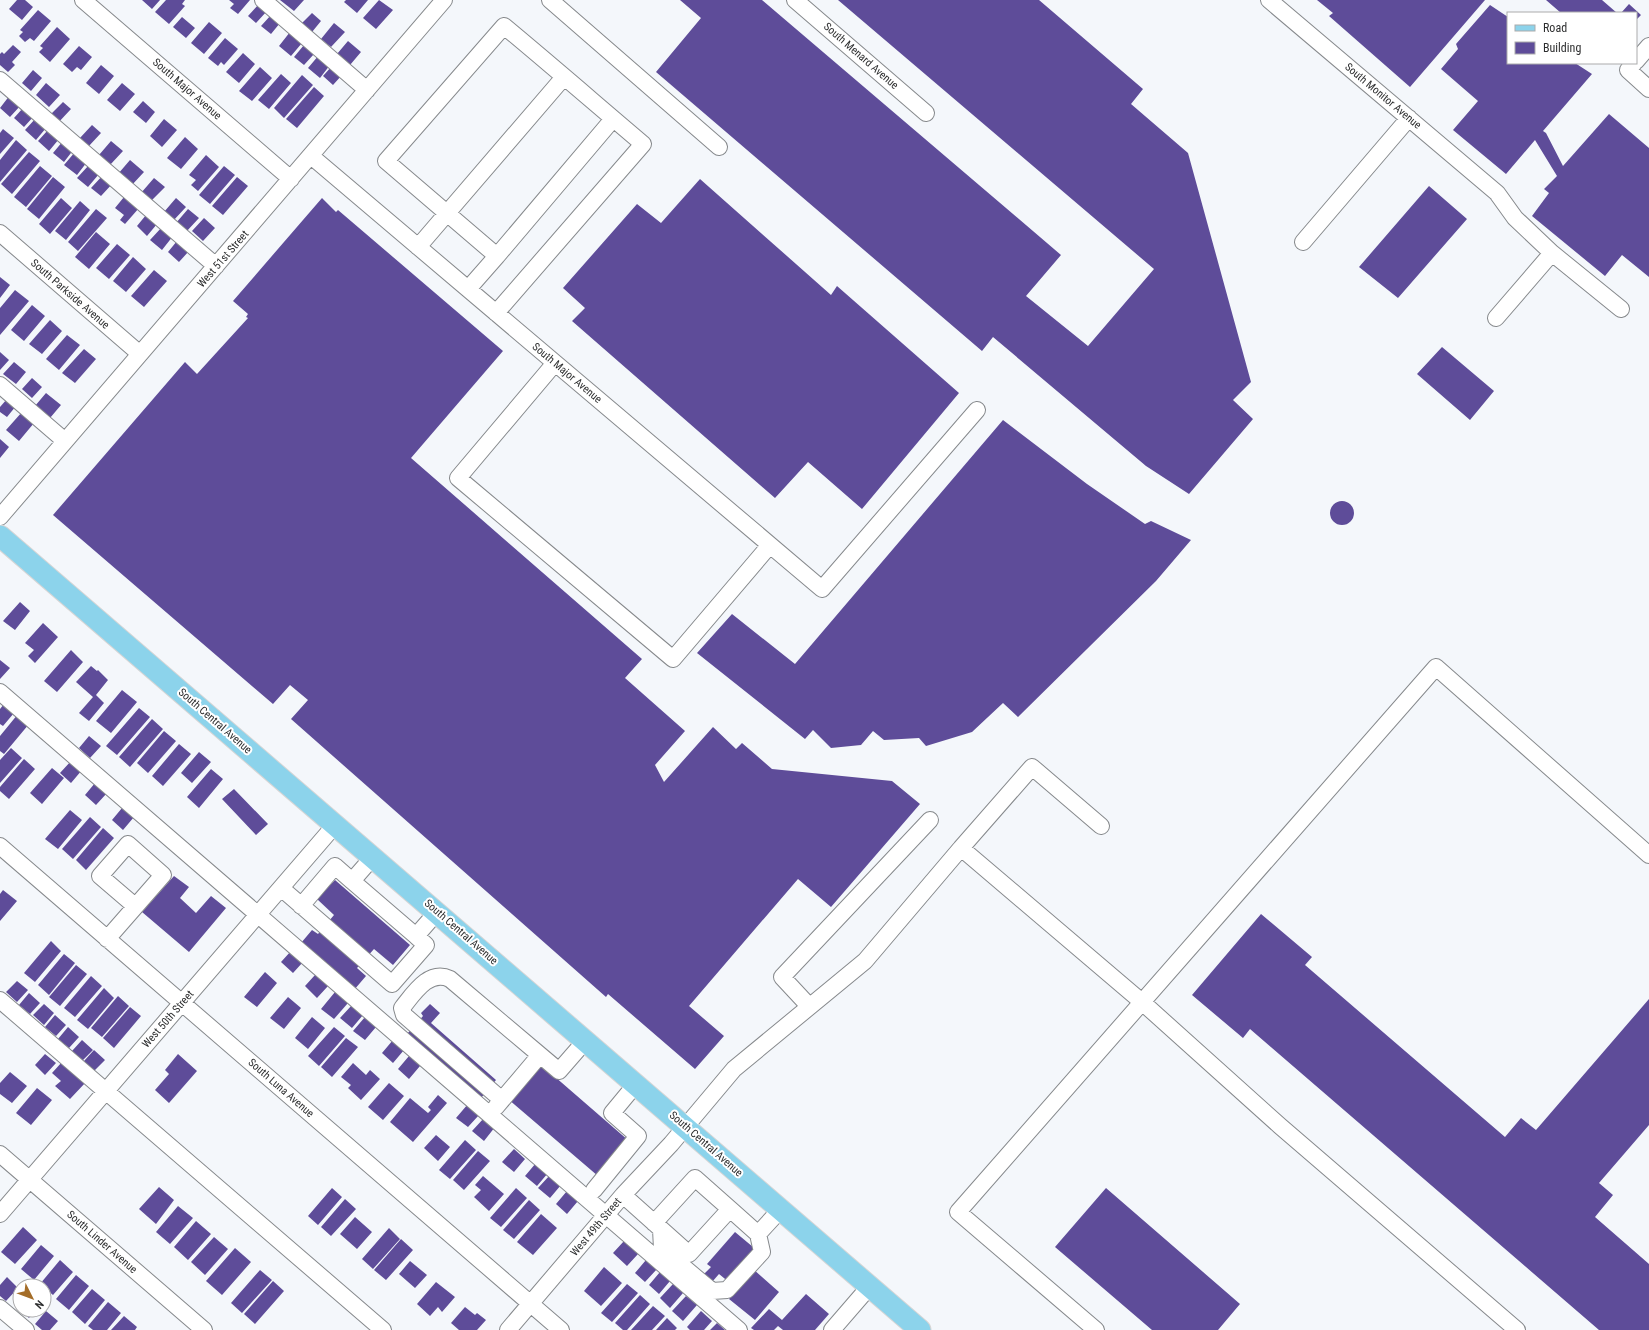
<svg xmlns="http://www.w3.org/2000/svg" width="1649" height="1330" font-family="'Roboto Condensed',sans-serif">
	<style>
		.building { fill: #5e4c99 }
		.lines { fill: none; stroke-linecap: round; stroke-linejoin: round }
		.minor-casing { stroke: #86898c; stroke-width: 18 }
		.major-casing { stroke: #d5d5d5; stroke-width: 23 }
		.minor { stroke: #fff; stroke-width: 16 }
		.major { stroke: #8cd3eb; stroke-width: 21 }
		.labels { text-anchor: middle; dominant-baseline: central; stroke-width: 4; stroke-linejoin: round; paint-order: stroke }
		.street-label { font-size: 11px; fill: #2d2e2f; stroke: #fff }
	</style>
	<rect width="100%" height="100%" fill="#f4f7fb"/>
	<path class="building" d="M17,0H25L33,7L22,20L9,9Z
		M142,0H160L152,9Z
		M166,0H185L182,4L185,6L169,24L155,12Z
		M229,0H250L238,14L230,8L234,4Z
		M280,0H304L294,11Z
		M346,0H368L357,13L344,2Z
		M379,0L393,10L376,29L363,18Z
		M680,0H762L1061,255L1026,296L1088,346L1154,269L838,0H1039L1143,89L1131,104L1188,153L1251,382L1233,400L1253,419L1189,494L1146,466L993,337L982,351L656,72L701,18Z
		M1317,0H1485L1410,87L1329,16L1333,13Z
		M1546,0H1602L1617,13H1561Z
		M1629,4L1641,15L1636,20V13H1621Z
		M258,5L267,11L256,23L248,16Z
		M1490,5L1508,17V63H1575L1592,74L1543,131L1546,133L1563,166L1609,114L1649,148V277L1622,255L1605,276L1532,216L1549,193L1544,189L1557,176L1535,140L1506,174L1453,130L1478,101L1441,69L1458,49L1456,44Z
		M38,10L51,21L34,41L30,38L25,42L19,36L23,32L20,30Z
		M312,13L321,21L312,32L302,23Z
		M271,15L280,23L271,34L261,26Z
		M182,17L195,28L186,38L173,27Z
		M209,22L222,33L204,54L191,43Z
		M334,23L345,32L331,47L321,39Z
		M57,27L70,39L50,62L39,52L43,48L40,46Z
		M290,32L302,43L291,56L279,46Z
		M225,38L238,49L224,65L221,62L218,66L208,58Z
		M348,41L361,52L350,65L337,54Z
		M13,45L21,52L12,62L15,65L8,72L0,65V54L2,52L4,54Z
		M304,45L314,54L304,65L294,57Z
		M79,46L92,57L81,70L77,67L72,72L63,64Z
		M243,53L255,64L239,83L226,72Z
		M319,55L330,65L320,78L308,68Z
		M101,65L114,76L99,94L86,83Z
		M332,66L342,75L333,85L323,76Z
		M260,67L272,78L252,101L239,91Z
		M33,70L42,78L31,91L22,83Z
		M281,74L291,83L269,109L258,100Z
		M302,75L313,85L284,118L274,108Z
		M46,83L60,95L49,107L36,95Z
		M122,83L135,94L120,111L107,100Z
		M314,87L324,96L297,128L286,119Z
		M10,95L21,105L10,117L0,108Z
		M143,101L155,112L146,123L133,112Z
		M63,102L71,109L57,124L49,116Z
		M23,108L34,116L24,127L14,118Z
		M36,118L46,128L36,140L25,130Z
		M164,119L177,130L162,147L150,136Z
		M92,125L101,133L88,147L79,139Z
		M3,129L14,138L0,154V133Z
		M48,130L59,139L49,151L38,141Z
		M185,137L198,149L181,169L167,158Z
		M16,140L27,150L0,182V160Z
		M63,141L74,149L64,162L53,153Z
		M111,141L123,151L110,165L99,155Z
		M29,152L40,161L12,194L1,184Z
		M75,152L87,162L77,175L64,165Z
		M206,155L219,167L198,191L191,185L196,180L189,175Z
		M130,160L144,172L131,186L118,174Z
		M89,165L99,174L88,187L77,178Z
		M40,166L52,176L26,207L14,197Z
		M224,166L235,175L210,204L199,195Z
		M104,174L113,183L101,196L91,188Z
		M53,177L65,187L39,219L27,209Z
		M237,177L248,186L223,215L212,206Z
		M154,178L165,187L151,201L141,193Z
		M700,179L831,295L837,286L959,393L862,509L808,462L775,498L572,321L585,308L563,288L637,204L661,223Z
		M1429,186L1467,219L1398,298L1359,267Z
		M124,197L139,208L125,224L120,220L124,215L115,208Z
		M61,198L72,208L50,234L39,224Z
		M176,198L186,207L173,221L164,212Z
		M322,198L336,212L338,210L503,351L411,458L642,659L625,678L685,731L655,765L664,782L713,727L736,749L742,743L772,769L892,781L920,804L831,907L798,879L689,1006L724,1036L695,1069L608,994L606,997L291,719L308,700L290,685L273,704L53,515L185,362L197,374L248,318L246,317L248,314L233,301Z
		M80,201L90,210L66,240L55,231Z
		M96,209L107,218L78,251L68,242Z
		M188,209L199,218L186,232L176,223Z
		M146,215L157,224L147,236L137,226Z
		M204,218L215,228L203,241L192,231Z
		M162,227L173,236L162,250L150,240Z
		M96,232L110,244L89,269L75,257Z
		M177,241L189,251L179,262L168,252Z
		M117,244L130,255L109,279L96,268Z
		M133,257L146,269L126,292L113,281Z
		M154,270L167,281L144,307L131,296Z
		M0,277L10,285L0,298Z
		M15,290L29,301L0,335V308Z
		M32,305L45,316L24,341L11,330Z
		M50,320L62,331L42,354L29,344Z
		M67,335L80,345L59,370L46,359Z
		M1442,347L1494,391L1470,420L1417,374Z
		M84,349L96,359L75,383L62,373Z
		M0,352L9,360L0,370Z
		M14,362L26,372L16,384L3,374Z
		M32,378L42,387L32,398L22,389Z
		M46,393L61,405L50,418L35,406Z
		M7,399L16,406L7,417L0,412V407Z
		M22,412L34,423L19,441L6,430Z
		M1003,420L1087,484L1145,524L1151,521L1191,540L1156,581L1018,717L1003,703L972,732L926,746L919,738L884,740L873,731L861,745L831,748L813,730L805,739L697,653L732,614L795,664Z
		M0,439L9,447L0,458Z
		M1330 513a12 12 0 1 1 24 0a12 12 0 1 1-24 0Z
		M20,602L30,611L15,630L3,621Z
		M43,623L58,637L35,663L28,656L34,650L25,643Z
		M71,650L83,662L57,692L44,681Z
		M0,660L10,668L0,679Z
		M91,666L97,671L98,670L108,680L96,695L104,703L89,721L79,713L93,697L76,682Z
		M122,690L137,702L111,733L96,721Z
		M4,704L14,713L3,726L0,724V709Z
		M139,708L150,717L117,755L106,746Z
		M18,714L29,724L4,754L0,751V736Z
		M152,719L163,729L130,767L119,757Z
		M164,731L176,741L148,773L137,763Z
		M89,736L101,746L90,758L79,748Z
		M179,744L191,754L163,786L152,776Z
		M11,748L22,758L0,783V760Z
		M199,752L211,762L192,783L181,773Z
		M24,759L35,769L9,799L0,791V787Z
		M71,761L82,770L71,783L60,773Z
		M52,768L64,778L42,804L30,793Z
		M211,769L223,779L199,808L187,797Z
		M95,783L107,793L96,805L85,795Z
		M234,789L268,824L256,835L222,799Z
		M122,808L134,817L123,830L112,820Z
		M70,810L82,820L58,849L45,839Z
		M90,817L101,827L73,859L62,849Z
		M103,828L114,838L86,870L76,860Z
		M174,876L189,887L180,898L196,913L211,896L226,908L189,952L142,912Z
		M335,880L410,945L393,965L374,949L357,968L366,976L354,990L301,943L312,930L318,934L334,915L317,899Z
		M3,890L17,901L0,921V894Z
		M1261,914L1312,957L1305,965L1505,1137L1521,1118L1536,1130L1649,999V1125L1599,1183L1613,1195L1595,1217L1649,1264V1330H1599L1250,1029L1243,1038L1192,995Z
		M51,941L61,951L35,982L24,973Z
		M291,951L303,962L293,973L281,962Z
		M64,954L75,963L49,995L38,985Z
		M76,965L87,974L60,1006L49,997Z
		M265,972L277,983L257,1007L244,997Z
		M315,975L328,986L317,998L305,986Z
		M91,976L102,986L75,1017L64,1008Z
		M17,981L28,990L17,1002L6,992Z
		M104,988L114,998L88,1029L77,1020Z
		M335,992L348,1003L334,1019L321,1009Z
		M29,993L40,1003L30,1014L19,1005Z
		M118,996L129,1006L102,1037L91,1028Z
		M288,997L301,1008L284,1029L270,1018Z
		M44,1004L54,1013L44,1025L33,1015Z
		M430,1004L440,1013L431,1023L496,1080L481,1098L407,1034L423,1016L421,1013Z
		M352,1005L363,1015L352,1028L340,1018Z
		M130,1007L141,1016L114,1048L103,1038Z
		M55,1015L66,1025L56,1036L45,1027Z
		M312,1017L325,1028L308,1049L295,1038Z
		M365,1017L376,1027L365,1040L353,1031Z
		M68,1027L79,1037L69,1048L58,1039Z
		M334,1027L345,1036L319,1066L308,1056Z
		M346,1038L358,1047L332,1077L321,1067Z
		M82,1040L93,1050L82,1061L72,1051Z
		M393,1040L404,1050L393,1063L382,1053Z
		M94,1050L105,1060L94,1071L84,1061Z
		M45,1054L56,1063L45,1075L35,1065Z
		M178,1054L197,1071L169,1103L155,1090L169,1074L165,1070Z
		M409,1056L420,1066L409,1079L398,1069Z
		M62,1062L86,1082L70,1099L55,1086L61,1081L52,1073Z
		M353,1063L366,1075L370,1070L380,1079L361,1100L348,1088L351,1085L341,1077Z
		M539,1063L629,1141L598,1176L508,1099Z
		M10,1072L27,1086L12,1103L0,1094V1083Z
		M389,1083L404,1096L383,1120L368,1107Z
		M37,1088L52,1100L31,1125L16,1113Z
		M438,1095L447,1103L413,1142L390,1122L410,1098L428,1113L431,1110L428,1107Z
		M468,1104L479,1115L468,1127L456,1118Z
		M484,1118L495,1127L484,1141L472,1131Z
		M436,1135L450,1147L438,1161L424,1148Z
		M465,1140L476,1150L450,1179L439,1170Z
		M514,1149L525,1159L514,1172L502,1162Z
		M478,1151L490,1161L464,1190L453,1180Z
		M536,1163L548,1173L537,1186L525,1176Z
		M550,1175L561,1185L550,1198L538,1188Z
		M483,1176L504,1194L489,1211L474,1197L481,1190L475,1185Z
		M159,1187L174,1200L156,1224L139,1209Z
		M332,1188L342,1197L318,1225L308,1216Z
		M516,1188L527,1198L501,1227L490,1218Z
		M1106,1188L1240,1304L1218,1330H1152L1055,1247Z
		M567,1191L578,1201L567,1214L556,1204Z
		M345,1199L356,1209L331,1236L321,1227Z
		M529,1200L540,1210L514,1239L503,1230Z
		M178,1206L193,1218L170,1244L156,1232Z
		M541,1214L557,1228L533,1255L517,1242Z
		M355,1217L372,1232L357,1249L340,1234Z
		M196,1221L211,1234L188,1260L174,1247Z
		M23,1227L37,1240L15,1264L1,1252Z
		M389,1228L400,1239L373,1269L362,1259Z
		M735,1232L759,1252L730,1283L719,1274L712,1282L704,1274L711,1267L707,1264Z
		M214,1237L228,1249L205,1275L191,1262Z
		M401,1239L413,1250L386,1280L374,1270Z
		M624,1241L638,1254L627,1266L613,1253Z
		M41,1245L54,1256L34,1280L21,1269Z
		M235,1248L251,1262L222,1295L206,1281Z
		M60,1260L73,1272L53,1295L40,1284Z
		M646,1260L657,1269L645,1282L635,1273Z
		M410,1261L427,1275L415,1288L399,1274Z
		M604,1267L622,1283L601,1306L584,1291Z
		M753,1269L779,1292L755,1320L729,1299Z
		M260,1270L272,1280L242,1313L231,1303Z
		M660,1272L670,1281L659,1294L649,1285Z
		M76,1275L89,1286L69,1310L56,1299Z
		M7,1277L18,1288L6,1301L0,1296V1285Z
		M273,1281L284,1291L255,1324L244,1314Z
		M436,1282L455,1297L442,1312L438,1307L430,1316L417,1304Z
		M627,1284L638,1293L612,1322L601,1313Z
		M673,1284L683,1293L670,1308L660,1298Z
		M92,1289L105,1300L85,1324L72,1312Z
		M806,1294L829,1314L815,1330H783L778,1326L774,1330H754L751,1328L769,1309L782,1320Z
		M640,1295L650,1304L627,1330H623L615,1323Z
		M686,1296L697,1305L683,1321L672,1311Z
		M108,1302L121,1313L107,1330H93L88,1326Z
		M653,1306L665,1316L652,1330H631Z
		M465,1307L475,1315L477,1313L486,1320L477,1330H459L451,1323Z
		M20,1310H35L29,1318Z
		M46,1311L58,1321L50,1330H42L35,1324Z
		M701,1311L712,1321L704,1330H690L687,1327Z
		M124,1316L137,1327L135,1330H111Z
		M667,1318L677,1328L675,1330H656Z
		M717,1323L725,1330H710Z"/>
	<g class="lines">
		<defs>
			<path id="minor" d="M83,0L291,179
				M263,0L367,90
				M550,0L719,147
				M795,0L926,113
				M1269,0L1497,193L1515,218L1552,253L1621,309
				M1636,61L1649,46
				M1634,63L1628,70L1649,89
				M0,80L216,266
				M311,156L822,589L977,410
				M0,233L140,354
				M1303,242L1409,118
				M418,247L564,77
				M468,289L497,256
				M496,313L643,144C597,105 551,65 504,26L386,161L497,256L613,119
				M1496,318L1552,253
				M555,363L458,478L673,659L770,545
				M0,385L65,441
				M0,517L444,0
				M0,692L739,1330
				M0,846L561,1330
				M961,848L1032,767L1101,826
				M373,857L352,881L416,936L437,912
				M281,888L392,984L426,945L416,936
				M301,906L335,866L352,881
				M107,939L163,875L128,844L100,876L135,906
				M0,1000L383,1330
				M809,1006L782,977L930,820
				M502,1100L404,1015L402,1008C414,993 429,969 450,979L540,1055
				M496,1107L540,1055L559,1071L586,1040
				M0,1154L204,1330
				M594,1190L638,1136L612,1113L636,1084
				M623,1195L689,1254L730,1209L758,1234L781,1209
				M0,1214L335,825
				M654,1223L695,1178L730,1209
				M661,1229L662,1249L712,1291L727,1290L762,1252L758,1234
				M0,1308L26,1330
				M508,1330L623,1195L671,1144L734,1069L865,961L961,848L1142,1002L1280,1126L1517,1330
				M832,1330L870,1286
				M1096,1330L958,1212L1436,667L1649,855"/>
			<path id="major" d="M0,536L920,1330"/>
		</defs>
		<use href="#minor" class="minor-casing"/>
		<use href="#major" class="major-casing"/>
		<use href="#minor" class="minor"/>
		<use href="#major" class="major"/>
	</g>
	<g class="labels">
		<g class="street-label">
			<text transform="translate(861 56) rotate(41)">South Menard Avenue</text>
			<text transform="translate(187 89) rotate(41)">South Major Avenue</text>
			<text transform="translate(1383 96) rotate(40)">South Monitor Avenue</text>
			<text transform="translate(223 259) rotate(-49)">West 51st Street</text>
			<text transform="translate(70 294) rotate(41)">South Parkside Avenue</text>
			<text transform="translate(567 373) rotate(40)">South Major Avenue</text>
			<text transform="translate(215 721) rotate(41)">South Central Avenue</text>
			<text transform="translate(461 932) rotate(41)">South Central Avenue</text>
			<text transform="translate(168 1019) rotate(-49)">West 50th Street</text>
			<text transform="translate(281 1088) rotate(41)">South Luna Avenue</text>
			<text transform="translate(706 1144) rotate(41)">South Central Avenue</text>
			<text transform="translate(596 1227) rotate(-50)">West 49th Street</text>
			<text transform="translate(102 1242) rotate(41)">South Linder Avenue</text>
		</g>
	</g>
	<rect x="1507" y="12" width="130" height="52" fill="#ffffff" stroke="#ababac"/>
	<rect x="1515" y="25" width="20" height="6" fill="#8cd3eb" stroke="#ababac"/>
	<text x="1543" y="32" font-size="12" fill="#2d2e2f">Road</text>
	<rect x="1515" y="42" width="20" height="12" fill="#5e4c99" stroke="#ababac"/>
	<text x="1543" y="52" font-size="12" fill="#2d2e2f">Building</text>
	<g transform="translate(32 1298) rotate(132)"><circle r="19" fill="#ffffff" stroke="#ababac"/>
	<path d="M0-3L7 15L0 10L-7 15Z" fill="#a46d28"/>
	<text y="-6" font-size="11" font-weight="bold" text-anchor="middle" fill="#2d2e2f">N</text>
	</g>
</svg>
